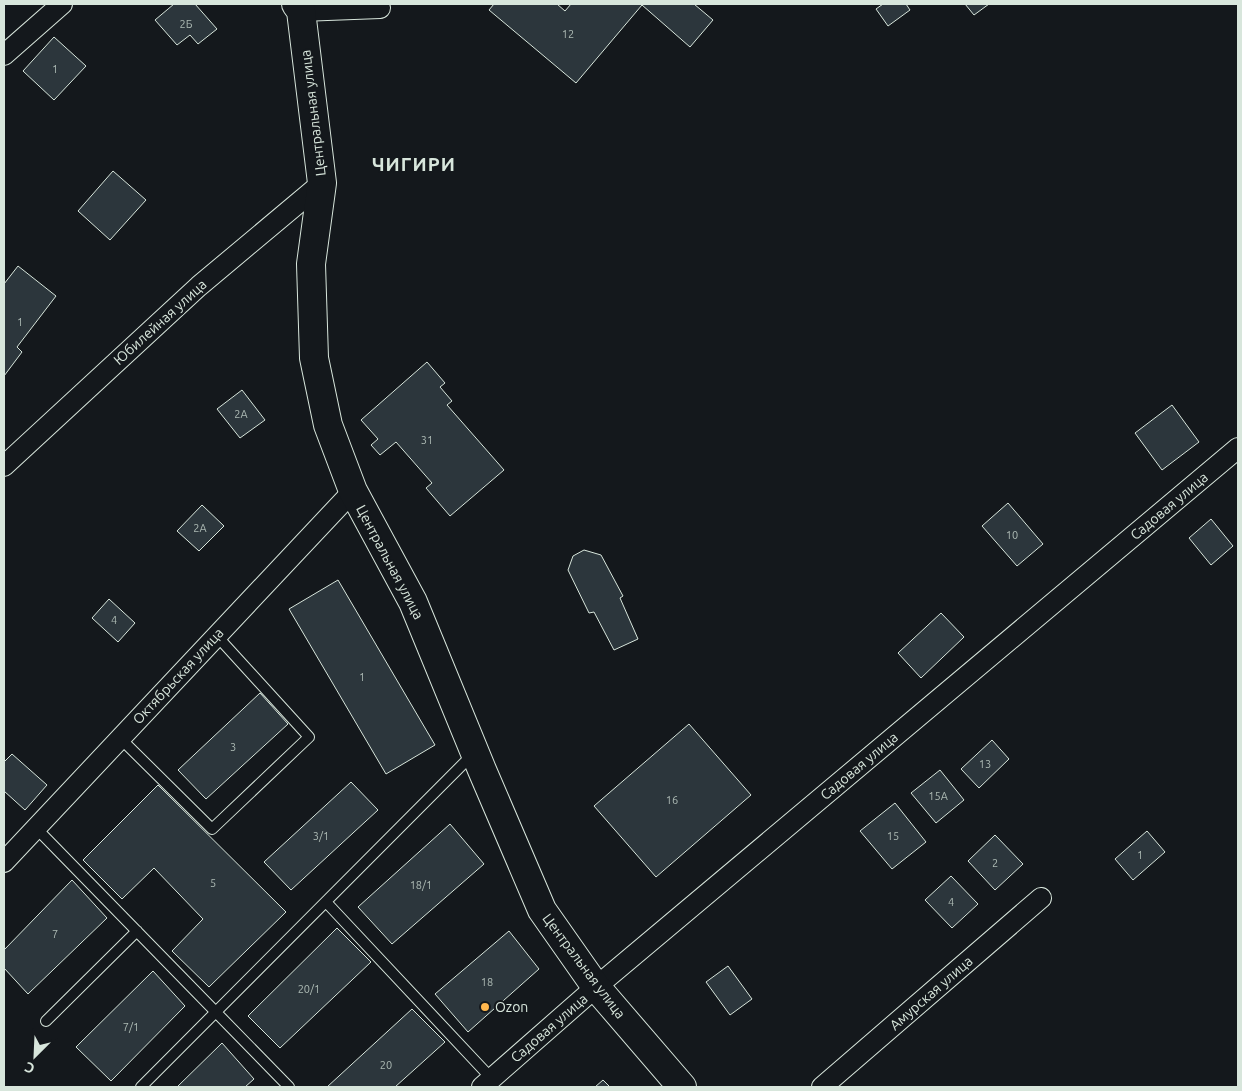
<svg xmlns="http://www.w3.org/2000/svg" width="1242" height="1091" font-family="Ubuntu,sans-serif">
	<style>
		.building { fill: #2c363c; stroke: #d8e6dc }
		.lines { fill: none; stroke-linecap: round; stroke-linejoin: round }
		.lane-casing { stroke: #d8e6dc; stroke-width: 12 }
		.street-casing { stroke: #d8e6dc; stroke-width: 22 }
		.secondary-casing { stroke: #d8e6dc; stroke-width: 30 }
		.lane { stroke: #14181c; stroke-width: 10 }
		.street { stroke: #14181c; stroke-width: 20 }
		.secondary { stroke: #14181c; stroke-width: 28 }
		.poi-dot { fill: #ffb74d; stroke: #14181c; stroke-width: 2 }
		.labels { text-anchor: middle; dominant-baseline: central; stroke-width: 4; stroke-linejoin: round; paint-order: stroke }
		.number-label { font-size: 11px; fill: #adbab4 }
		.street-label { font-size: 14px; fill: #d8e6dc; stroke: #14181c }
		.poi-label { font-size: 14px; fill: #d8e6dc; stroke: #14181c; text-anchor: start }
		.district-label { font-size: 19px; font-weight: bold; letter-spacing: 1px; fill: #d8e6dc; stroke: #14181c }
	</style>
	<rect width="100%" height="100%" fill="#14181c"/>
	<path class="building" d="M174,4H195L217,29L198,44L190,35L177,45L155,20Z
		M494,4H557L565,11L571,4H694L713,20L690,47L642,5L576,83L489,10Z
		M883,4H906L910,10L888,26L876,9Z
		M965,4H989L974,15Z
		M54,37L86,66L54,100L23,71Z
		M113,171L146,200L110,240L78,211Z
		M18,266L56,296L17,347L22,352L4,376V284Z
		M427,362L445,383L440,387L452,401L447,405L504,470L450,516L426,488L432,483L396,442L380,455L371,445L378,439L361,420Z
		M242,390L265,420L240,438L217,409Z
		M1172,405L1199,442L1162,470L1135,433Z
		M1008,503L1043,544L1017,566L982,526Z
		M202,505L224,526L199,551L177,531Z
		M1211,519L1233,546L1211,565L1189,538Z
		M584,550L601,555L623,596L620,598L638,639L614,650L594,612L589,613L568,570L573,556Z
		M338,580L435,745L386,774L289,609Z
		M109,599L135,623L118,642L92,618Z
		M941,613L964,637L921,678L898,653Z
		M260,693L288,724L206,799L178,770Z
		M689,724L751,795L656,877L594,806Z
		M992,740L1009,759L979,788L961,769Z
		M12,754L47,785L25,810L4,791V762Z
		M940,770L964,800L936,823L911,793Z
		M351,782L378,810L291,890L264,862Z
		M158,785L286,912L209,987L172,951L203,919L154,868L122,899L83,860Z
		M895,803L926,842L892,869L860,831Z
		M450,824L484,864L392,944L358,907Z
		M1147,831L1165,852L1133,880L1115,859Z
		M995,835L1023,864L995,890L968,861Z
		M951,876L978,904L952,928L925,900Z
		M72,880L107,918L28,994L4,968V950Z
		M337,928L371,962L280,1048L248,1016Z
		M509,931L539,969L468,1032L435,994Z
		M728,966L752,999L730,1015L706,982Z
		M153,971L185,1006L111,1081L76,1047Z
		M412,1009L445,1042L395,1087H327Z
		M222,1043L254,1079L245,1087H177Z
		M603,1080L610,1087H595Z"/>
	<g class="lines">
		<defs>
			<path id="lane" d="M120,738L212,829L309,737L216,635
				M36,828L289,1087
				M326,902L492,1079
				M46,1021L137,931
				M141,1087L474,753"/>
			<path id="street" d="M301,11L380,8
				M4,55L62,4
				M4,466L199,286L322,183
				M4,862L353,491
				M482,1087L596,987L1238,448
				M822,1087L1041,898"/>
			<path id="secondary" d="M296,4L301,11L322,183L311,264L314,358L328,425L353,491L413,602L482,770L542,910L596,987L682,1087"/>
		</defs>
		<use href="#lane" class="lane-casing"/>
		<use href="#street" class="street-casing"/>
		<use href="#secondary" class="secondary-casing"/>
		<use href="#lane" class="lane"/>
		<use href="#street" class="street"/>
		<use href="#secondary" class="secondary"/>
	</g>
	<circle class="poi-dot" cx="485" cy="1007" r="5"/>
	<g class="labels">
		<g class="number-label">
			<text x="186" y="24">2Б</text>
			<text x="568" y="34">12</text>
			<text x="55" y="69">1</text>
			<text x="20" y="322">1</text>
			<text x="241" y="414">2А</text>
			<text x="427" y="440">31</text>
			<text x="200" y="528">2А</text>
			<text x="1012" y="535">10</text>
			<text x="114" y="620">4</text>
			<text x="362" y="677">1</text>
			<text x="233" y="747">3</text>
			<text x="985" y="764">13</text>
			<text x="938" y="796">15А</text>
			<text x="672" y="800">16</text>
			<text x="321" y="836">3/1</text>
			<text x="893" y="836">15</text>
			<text x="1140" y="855">1</text>
			<text x="995" y="863">2</text>
			<text x="213" y="883">5</text>
			<text x="421" y="885">18/1</text>
			<text x="951" y="902">4</text>
			<text x="55" y="934">7</text>
			<text x="487" y="982">18</text>
			<text x="309" y="989">20/1</text>
			<text x="131" y="1027">7/1</text>
			<text x="386" y="1065">20</text>
		</g>
		<g class="street-label">
			<text transform="translate(313 113) rotate(-97)">Центральная улица</text>
			<text transform="translate(160 322) rotate(-42)">Юбилейная улица</text>
			<text transform="translate(1169 506) rotate(-40)">Садовая улица</text>
			<text transform="translate(390 562) rotate(62)">Центральная улица</text>
			<text transform="translate(178 676) rotate(-47)">Октябрьская улица</text>
			<text transform="translate(859 766) rotate(-40)">Садовая улица</text>
			<text transform="translate(584 966) rotate(53)">Центральная улица</text>
			<text transform="translate(931 993) rotate(-41)">Амурская улица</text>
			<text transform="translate(549 1028) rotate(-41)">Садовая улица</text>
		</g>
		<g class="poi-label">
			<text x="495" y="1007">Ozon</text>
		</g>
		<g class="district-label">
			<text x="414" y="164">ЧИГИРИ</text>
		</g>
	</g>
	<rect width="1242" height="1091" fill="none" stroke="#d8e6dc" stroke-width="10"/>
	<g transform="translate(35 1056) rotate(204)" stroke="#14181c" stroke-width="4" paint-order="stroke">
	<path d="M0-4L9 19L0 12L-9 19Z" fill="#d8e6dc"/>
	<text y="-8" font-size="14" font-weight="bold" text-anchor="middle" fill="#d8e6dc">С</text>
	</g>
</svg>
